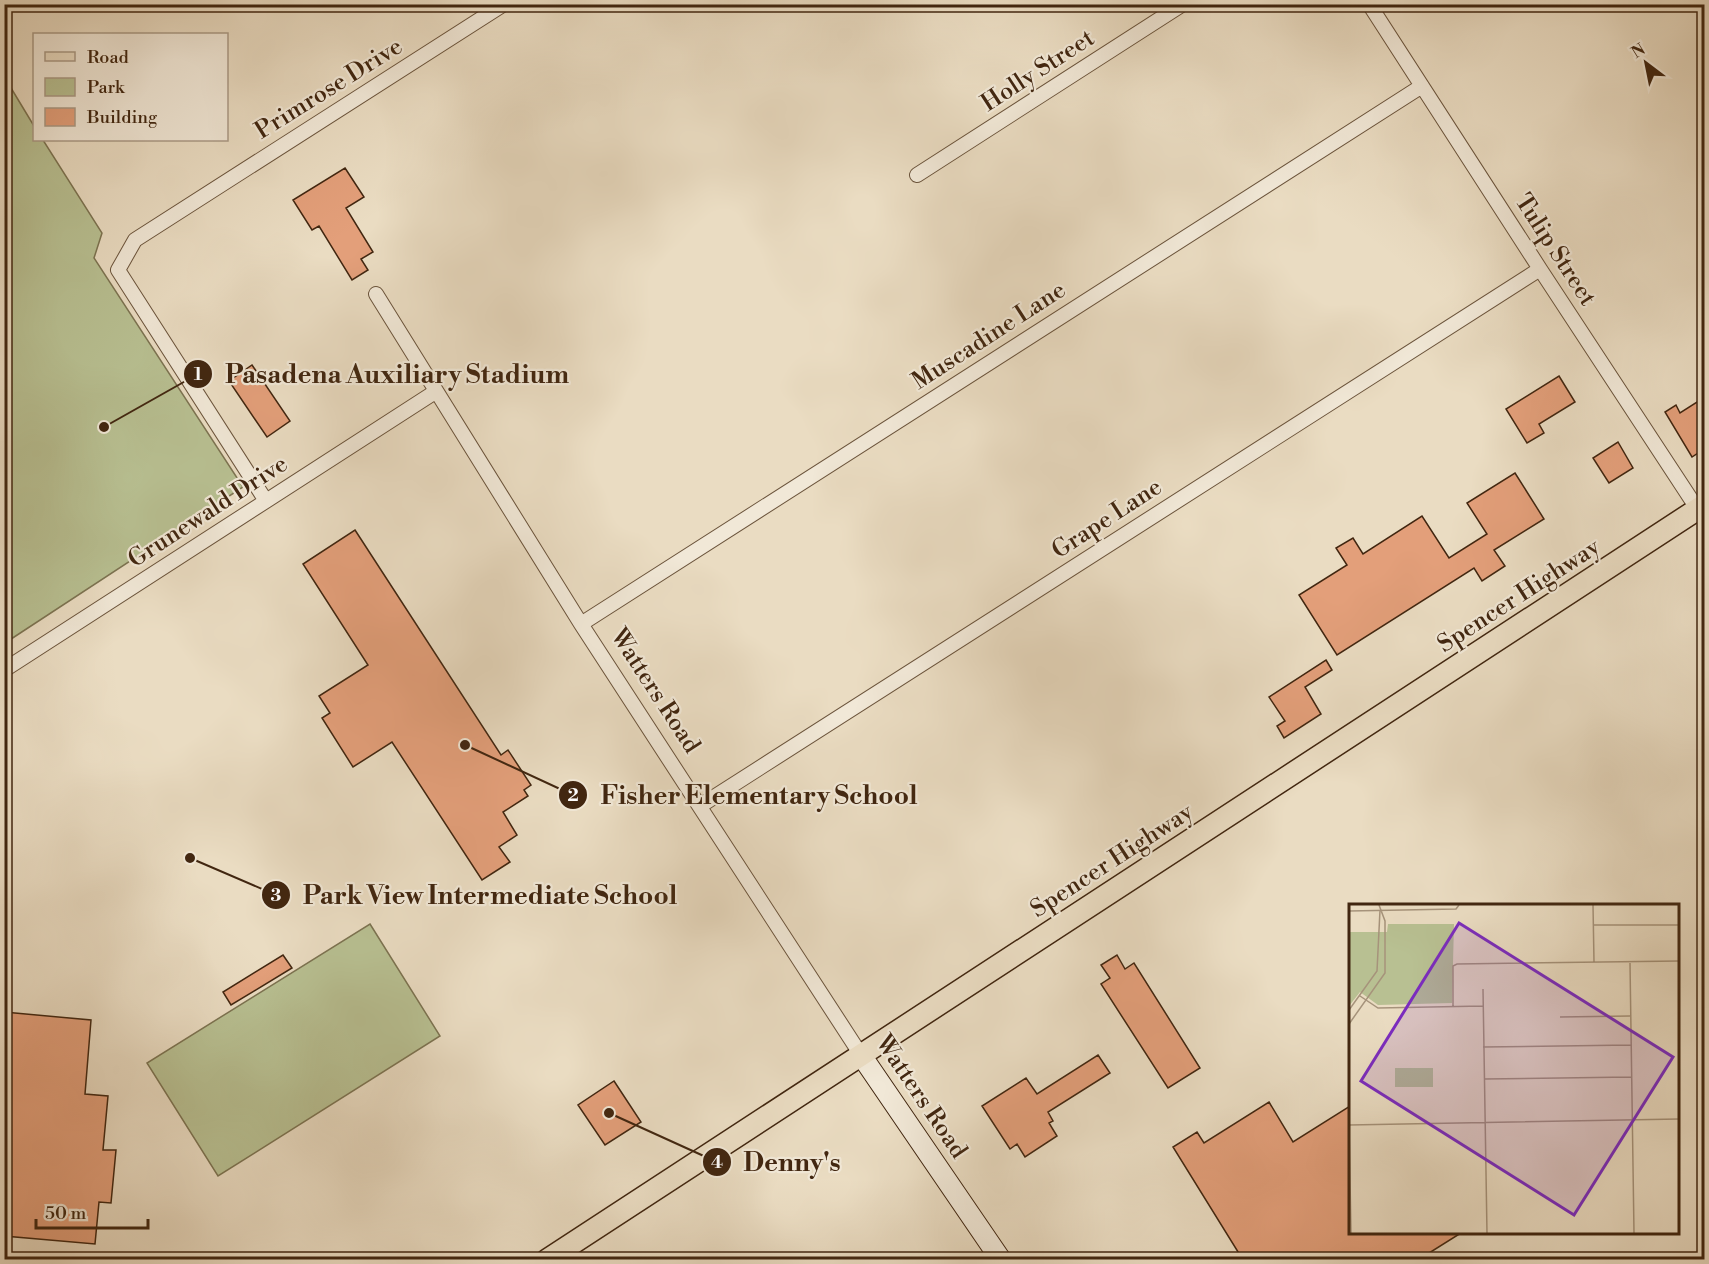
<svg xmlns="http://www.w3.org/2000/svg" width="1709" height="1264" font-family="'Libre Bodoni',serif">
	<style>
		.green { fill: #b8c092; stroke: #7c7351; stroke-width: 1.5 }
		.building { fill: #e39f7a; stroke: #412610; stroke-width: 1.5 }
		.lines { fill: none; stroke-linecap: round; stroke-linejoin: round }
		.street-casing { stroke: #6b543c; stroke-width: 16 }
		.secondary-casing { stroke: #412610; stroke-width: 22 }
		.primary-casing { stroke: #412610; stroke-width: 24 }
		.street { stroke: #f1e8d7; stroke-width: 14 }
		.secondary { stroke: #f1e8d7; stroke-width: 20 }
		.primary { stroke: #eadcc2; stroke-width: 21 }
		.labels { text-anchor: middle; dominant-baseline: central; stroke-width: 4.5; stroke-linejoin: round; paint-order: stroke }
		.street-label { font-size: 24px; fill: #412610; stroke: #f1e8d7 }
		.inset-road { fill: none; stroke: #a6937b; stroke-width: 1.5 }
		.view { fill: #7b2cbf; fill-opacity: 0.15; stroke: #7b2cbf; stroke-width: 3 }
		.inset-edge { fill: none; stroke: #412610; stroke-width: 3 }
		.leader { fill: none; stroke: #412610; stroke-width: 2 }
		.callout-dot { fill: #412610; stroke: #f1e8d7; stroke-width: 2 }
		.mark-label { font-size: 18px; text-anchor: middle; font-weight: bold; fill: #fff }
		.callout-label { font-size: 26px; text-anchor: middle; font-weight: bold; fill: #412610; stroke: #f1e8d7; stroke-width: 4.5; stroke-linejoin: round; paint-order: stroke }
	</style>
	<rect width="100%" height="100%" fill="#eadcc2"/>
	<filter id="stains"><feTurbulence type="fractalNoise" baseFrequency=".00333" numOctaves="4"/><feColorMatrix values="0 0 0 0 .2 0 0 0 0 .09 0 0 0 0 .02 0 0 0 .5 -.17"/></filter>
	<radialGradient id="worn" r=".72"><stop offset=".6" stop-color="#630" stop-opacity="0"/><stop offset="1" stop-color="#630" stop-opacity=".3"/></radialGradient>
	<path class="green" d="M5,78L34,126V140H43L102,233L94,258L243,487L5,643Z
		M370,924L440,1036L218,1176L147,1063Z"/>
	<path class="building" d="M345,168L364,197L346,208L373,252L361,259L368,270L352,280L319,226L312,230L293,200Z
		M252,365L290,421L267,437L229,381Z
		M1559,376L1575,402L1539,424L1544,433L1527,443L1506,409Z
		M1697,402L1704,414V449L1692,457L1665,412L1676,405L1680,413Z
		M1618,442L1633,468L1609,483L1593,458Z
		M1515,473L1544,519L1494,550L1505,566L1482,581L1474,568L1337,655L1299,595L1347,565L1336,548L1353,538L1363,554L1422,516L1449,558L1487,534L1467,503Z
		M355,530L501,755L508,750L531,785L524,790L528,796L503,812L517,835L499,847L510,862L482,880L392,742L353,767L322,718L330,713L319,696L368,665L303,564Z
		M1326,660L1332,670L1305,687L1321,714L1284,738L1277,726L1285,721L1269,697Z
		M283,955L292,968L231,1005L223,992Z
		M1117,955L1125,969L1134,963L1200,1068L1168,1088L1101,984L1110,978L1101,965Z
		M4,1012L91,1020L85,1094L108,1096L103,1150H116L111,1203L99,1202L95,1244L4,1236Z
		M1098,1055L1110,1073L1048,1112L1053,1121L1049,1123L1057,1136L1025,1157L1017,1144L1010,1149L982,1106L1026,1078L1037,1094Z
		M614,1081L641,1122L605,1145L578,1105Z
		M1269,1102L1293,1142L1350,1106V1233H1461L1418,1260H1243L1173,1147L1197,1132L1204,1143Z"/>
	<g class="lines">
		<defs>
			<path id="street" d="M1369,4L1540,269L1704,519
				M917,175L1183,4
				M376,294L581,624L861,1055
				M266,501L118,270L135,240L504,4
				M581,624L1422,86
				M4,670L435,392
				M700,806L1540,269"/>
			<path id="secondary" d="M861,1055L1001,1260"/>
			<path id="primary" d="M547,1260L1704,505"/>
		</defs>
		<use href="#street" class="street-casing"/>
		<use href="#secondary" class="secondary-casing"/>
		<use href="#primary" class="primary-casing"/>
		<use href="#street" class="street"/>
		<use href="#secondary" class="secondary"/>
		<use href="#primary" class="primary"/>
	</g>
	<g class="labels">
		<g class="street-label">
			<text transform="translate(1038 71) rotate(-33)">Holly Street</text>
			<text transform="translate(329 89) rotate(-32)">Primrose Drive</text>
			<text transform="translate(1555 250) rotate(57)">Tulip Street</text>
			<text transform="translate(989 336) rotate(-33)">Muscadine Lane</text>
			<text transform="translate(208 512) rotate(-33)">Grunewald Drive</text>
			<text transform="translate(1107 519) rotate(-33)">Grape Lane</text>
			<text transform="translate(1519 596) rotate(-33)">Spencer Highway</text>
			<text transform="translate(655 691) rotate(57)">Watters Road</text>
			<text transform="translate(1112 861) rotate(-33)">Spencer Highway</text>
			<text transform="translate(921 1097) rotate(56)">Watters Road</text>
		</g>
	</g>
	<g transform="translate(1349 904)">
		<rect width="330" height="330" fill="#eadcc2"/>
		<path d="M39,20H105L103,99L29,101L11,88L0,102V28H38ZM46,164H84V183H46Z" fill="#b8c092"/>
		<path class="inset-road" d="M244,1L245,58M0,7L107,5L110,1M244,21H330M281,59L285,329M134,85L138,329M11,92L29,104L134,102M104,103V62L108,60L330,57M0,106L28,67L31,6M211,113L281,112M0,120L36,69V17L30,1M134,143L282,141M135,175L282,173M0,221L2,329M0,221L330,215"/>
		<path class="view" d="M110,19L324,153L225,311L12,177Z"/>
		<rect width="330" height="330" class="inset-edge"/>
	</g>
	<path class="leader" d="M104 427L198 374M465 745L573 795M190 858L276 895M609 1113L717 1162"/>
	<g class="callout-dot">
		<circle cx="104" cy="427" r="6"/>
		<circle cx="465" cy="745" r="6"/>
		<circle cx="190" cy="858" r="6"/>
		<circle cx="609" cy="1113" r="6"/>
		<circle cx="198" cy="374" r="15"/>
		<circle cx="573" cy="795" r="15"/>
		<circle cx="276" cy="895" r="15"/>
		<circle cx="717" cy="1162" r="15"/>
	</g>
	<g class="mark-label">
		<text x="198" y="380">1</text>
		<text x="573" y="801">2</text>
		<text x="276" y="901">3</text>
		<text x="717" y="1168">4</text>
	</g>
	<g class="callout-label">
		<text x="397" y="383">Pasadena Auxiliary Stadium</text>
		<text x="759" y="804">Fisher Elementary School</text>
		<text x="490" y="904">Park View Intermediate School</text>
		<text x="792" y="1171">Denny's</text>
	</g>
	<rect width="1709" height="1264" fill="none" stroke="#eadcc2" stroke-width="24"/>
	<rect x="6" y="6" width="1697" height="1252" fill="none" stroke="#412610" stroke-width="3"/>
	<rect x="12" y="12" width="1685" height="1240" fill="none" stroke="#412610" stroke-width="1.5"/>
	<rect x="33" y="33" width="195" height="108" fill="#f1e8d7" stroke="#ab9a87" stroke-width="1.5"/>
	<rect x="45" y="52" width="30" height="9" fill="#eadcc2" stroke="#ab9a87" stroke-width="1.5"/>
	<text x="87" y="63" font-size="18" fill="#412610">Road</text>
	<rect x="45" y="78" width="30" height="18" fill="#b8c092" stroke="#ab9a87" stroke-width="1.5"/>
	<text x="87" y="93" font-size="18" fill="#412610">Park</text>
	<rect x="45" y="108" width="30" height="18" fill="#e39f7a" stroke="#ab9a87" stroke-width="1.5"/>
	<text x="87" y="123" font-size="18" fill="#412610">Building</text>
	<g transform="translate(1646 63) rotate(328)" stroke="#f1e8d7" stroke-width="4.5" paint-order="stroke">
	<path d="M0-4.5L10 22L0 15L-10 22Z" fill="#412610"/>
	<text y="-9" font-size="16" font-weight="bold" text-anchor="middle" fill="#412610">N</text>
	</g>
	<path d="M36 1219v9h112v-9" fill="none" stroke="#412610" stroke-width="3"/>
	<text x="45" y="1219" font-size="18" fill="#412610" stroke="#f1e8d7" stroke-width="4.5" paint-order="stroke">50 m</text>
	<rect width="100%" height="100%" filter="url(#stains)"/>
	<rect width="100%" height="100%" fill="url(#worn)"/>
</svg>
